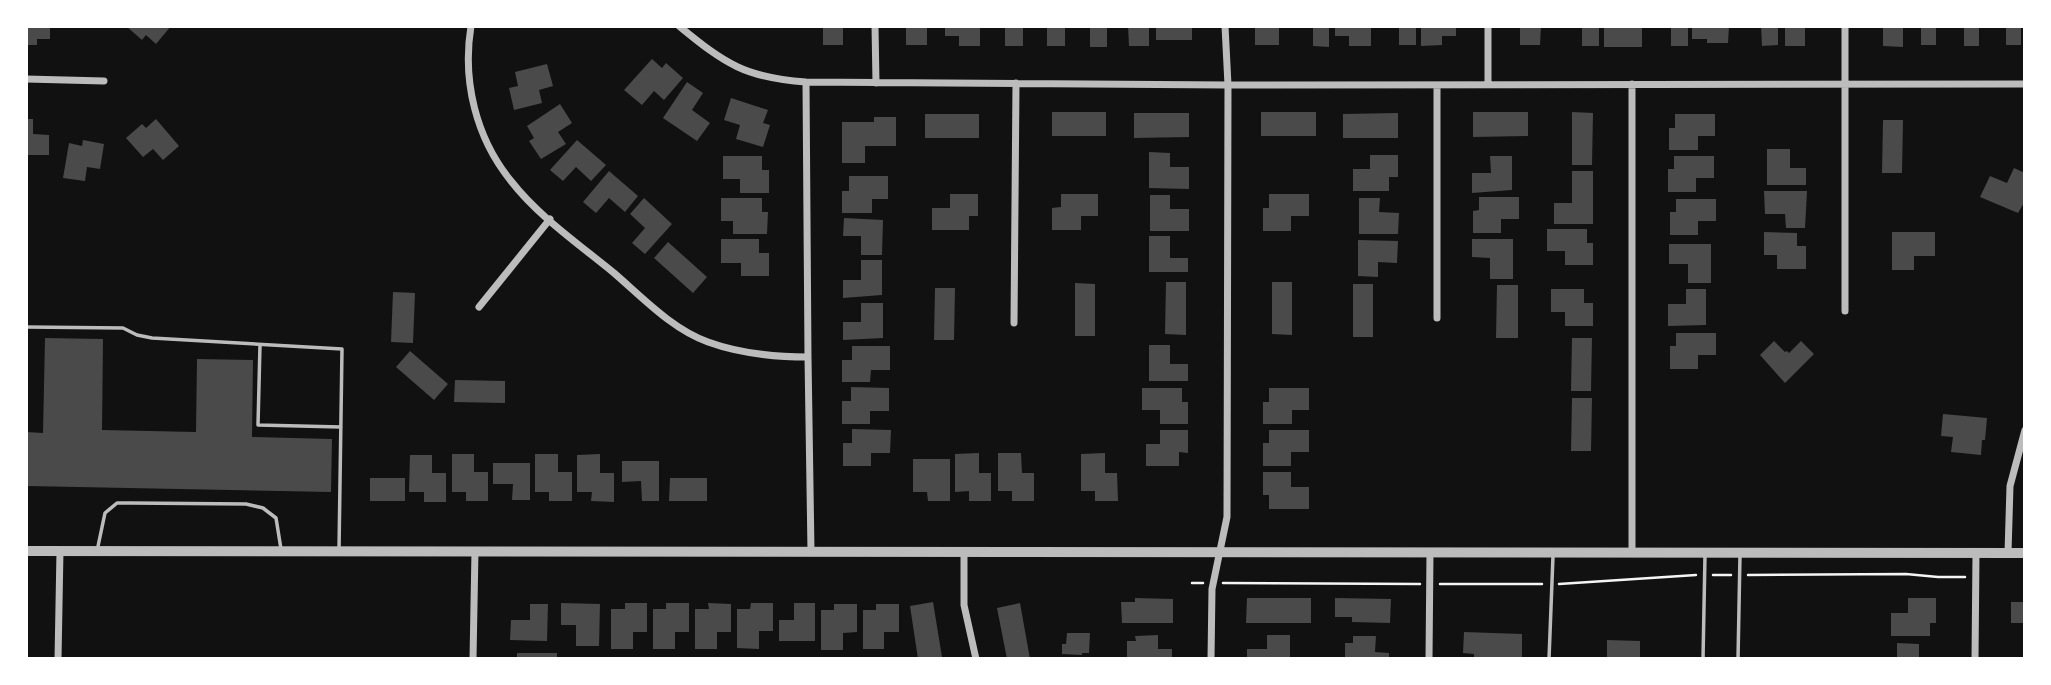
<svg xmlns="http://www.w3.org/2000/svg" width="2051" height="685" font-family="Overpass,sans-serif">
	<style>
		.building { fill: #4a4a4a }
		.lines { fill: none; stroke-linecap: round; stroke-linejoin: round }
		.path { stroke: #f5f5f5; stroke-width: 2.5 }
		.service { stroke: #bcbcbc; stroke-width: 3.5 }
		.minor { stroke: #bcbcbc; stroke-width: 7 }
		.tertiary { stroke: #bcbcbc; stroke-width: 10 }
	</style>
	<rect width="100%" height="100%" fill="#111"/>
	<path class="building" d="M26,26H50V39H37V45H26Z
		M126,26H171L156,44L146,35L142,40Z
		M823,26H843V45H823Z
		M906,26H927V45H906Z
		M945,26H980V46H959V36H945Z
		M1005,26H1023V46H1005Z
		M1047,26H1065V46H1047Z
		M1090,26H1107V47H1090Z
		M1128,26H1149V46H1129Z
		M1156,26H1192V40H1156Z
		M1255,26H1279V45H1255Z
		M1313,26H1329V47L1313,46Z
		M1335,26H1371V46H1349V36H1335Z
		M1399,26H1416V45H1399Z
		M1421,26H1456V36H1442V45L1421,46Z
		M1520,26H1541L1540,45H1520Z
		M1582,26H1599V46H1582Z
		M1604,26H1642V47H1604Z
		M1671,26H1688V46H1671Z
		M1692,26H1729L1728,43H1707V39H1692Z
		M1761,26H1778V45L1762,46Z
		M1785,26H1805V46H1785Z
		M1883,26H1903V47L1883,46Z
		M1921,26H1936V45H1921Z
		M1964,26H1979V46H1964Z
		M2006,26H2021V45H2006Z
		M652,59L662,68L666,63L683,78L664,100L654,91L642,105L624,90Z
		M547,64L553,86L539,90L542,103L514,110L509,88L518,86L515,72Z
		M687,82L703,93L692,110L710,123L697,141L663,118Z
		M731,98L768,110L763,123L770,125L763,147L736,139L740,125L724,120Z
		M560,104L572,123L558,132L566,144L541,159L529,141L534,138L527,126Z
		M1052,112H1106V136H1052Z
		M1261,112H1316V136H1261Z
		M1473,112H1528V136L1473,137Z
		M1572,112L1593,113L1592,165H1572Z
		M1134,113H1189V137L1134,138Z
		M1398,113V138H1343V114Z
		M925,114H979V138H925Z
		M1675,114H1715V136H1698V150H1669V128H1675Z
		M874,117H896V146H865V163H842V122H874Z
		M26,119H33V134L49,135V155H26Z
		M156,119L179,146L163,160L153,149L143,157L126,138L142,124L146,128Z
		M1883,120H1903L1902,173H1882Z
		M83,140L104,144L100,169L87,167L85,181L63,178L69,143L82,146Z
		M577,140L606,165L591,181L576,167L563,181L550,170Z
		M1767,149H1790V168H1806V185H1767Z
		M1149,152L1170,153V167H1189V189L1149,188Z
		M1370,155H1398V177H1389V191H1353V169H1370Z
		M723,156H762V170H769V193H740V179H723Z
		M1490,156H1512V190L1472,193V173H1491Z
		M1674,156H1714V178H1696V192H1668V169H1674Z
		M2014,168L2025,173V201L2018,213L1980,197L1990,176L2007,183Z
		M609,171L638,196L625,212L609,198L596,213L583,202Z
		M1572,171H1593V224H1554V203H1572Z
		M849,176H888V199H872V213H842V191H849Z
		M1764,191H1807L1805,228H1786L1785,214H1765Z
		M950,194H978V216H969V230H932V208H950Z
		M1061,194H1098V216H1081V230H1052V208L1061,207Z
		M1269,194H1309V216H1291V231H1263V208H1269Z
		M1150,195H1170V209H1189V231H1150Z
		M1479,197H1519V219H1501V233H1473V211L1479,210Z
		M644,198L672,224L645,254L632,243L645,228L630,214Z
		M721,198H762V212H768L767,234H733V221H721Z
		M1359,198H1380L1379,212L1399,213L1398,234H1359Z
		M1676,199H1716V221H1698V235H1670V212H1676Z
		M844,218L883,220L882,255H861V236H843Z
		M1547,229H1587V243H1593V265H1565V251H1547Z
		M1764,232L1797,233V246H1806V269H1777V255H1764Z
		M1892,232H1935V256H1914V270H1892Z
		M1149,236H1170V258H1188V272H1149Z
		M721,239H759V253H769V276H741V263H721Z
		M1472,239H1513V279H1490V258L1472,257Z
		M1358,240L1398,241L1397,263L1378,262V277L1358,276Z
		M668,242L707,277L693,293L654,258Z
		M1669,244H1711V283H1688V264H1669Z
		M861,260H882V295L843,298V280H861Z
		M1166,282H1186V335L1165,334Z
		M1272,282H1292V335L1272,334Z
		M1075,283L1095,284V336H1075Z
		M1353,284H1373V337H1353Z
		M1497,285H1518V338H1496Z
		M935,288H955L954,340H934Z
		M1551,289H1584V303H1593V326H1565V312H1551Z
		M1686,289H1706V325L1668,326V304H1686Z
		M393,292L415,293L413,343L391,342Z
		M861,303H883V338L843,340V322H861Z
		M1676,333H1716V355H1698V369H1670V346H1676Z
		M45,338L103,339L102,430L196,432L197,359L253,360L252,437L332,439L331,492L26,486V432L43,433Z
		M1572,338H1592L1591,391H1571Z
		M1774,341L1785,352L1787,351L1789,353L1801,341L1814,354L1785,383L1760,355Z
		M1149,345H1170V364H1188V381H1149Z
		M852,346H890V370H871L870,382H842V360H852Z
		M410,351L448,384L434,400L396,367Z
		M455,380L505,381V403L454,402Z
		M851,387L889,388V411H870V424H842V401H851Z
		M1142,388H1182V402H1188V424H1160V410H1142Z
		M1269,388H1309V410H1292V424H1263V402H1269Z
		M1572,398H1592L1591,451H1571Z
		M1943,414L1987,418L1985,440H1982L1981,455L1951,452L1953,437L1941,436Z
		M852,429L891,430L890,453H871V466H843V443H852Z
		M1160,430H1188V453L1179,452V466H1146V444H1160Z
		M1269,430H1309V452H1291V466H1263V443H1269Z
		M979,453V473H991V501H969V491L955,492V454Z
		M998,453H1021L1022,473H1034V501H1012V491H998Z
		M1105,453V473H1117L1118,501H1095V491H1081V454Z
		M452,454H474V472H488V501H466V492H452Z
		M535,454H558V472H572V501H549V492H535Z
		M600,454V473H614V502L591,501L592,492H577V455Z
		M410,455H432V473H446V502H424V492H409Z
		M913,459H950V501H928L927,492H913Z
		M622,461H659V501H642L641,481L622,482Z
		M493,463H530V500H512L513,484H493Z
		M1263,472H1291V487H1309V509H1269V495H1263Z
		M370,478H405V501H370Z
		M670,478H707V501H669Z
		M1135,598L1173,599V623H1122L1121,602H1135Z
		M1247,598H1311V623H1246Z
		M1335,598L1391,599L1390,623L1352,622V617H1335Z
		M1908,598H1936V623H1930V636H1891V613H1908Z
		M933,602L942,657L918,659L910,606Z
		M2011,602H2025V623H2011Z
		M561,603L600,604L599,646H576V625H561Z
		M625,603H647V632H633V649H611V609H625Z
		M666,603H689V632H675V649H653V609H666Z
		M708,603L731,604V632H717V649H695V609H709Z
		M751,603H773V631H759V649L737,648V609H750Z
		M794,603H815V641H779V620H794Z
		M1020,603L1030,659H1007L997,608Z
		M530,604H548L547,641L510,640L511,620H530Z
		M834,604H857V632L843,633V650H821V610H834Z
		M876,604H899V632H884V649H863V610H876Z
		M1464,632L1522,634V659H1474V654L1463,653Z
		M1067,633H1090L1089,653H1082V655L1062,654V644H1066Z
		M1158,635V649H1172V659H1127V641H1136L1135,636Z
		M1267,635H1290V659H1247V649H1267Z
		M1353,636H1376L1375,652L1389,653V659H1345V643H1353Z
		M1607,640L1640,641V659H1607Z
		M1897,643L1919,644V659H1897Z
		M517,653H557V659H517Z"/>
	<g class="lines">
		<path class="path" d="M1713,575H1731
			M1748,575L1906,574L1938,577H1965
			M1192,583H1203
			M1223,583L1420,584
			M1440,584H1542
			M1559,584L1696,575"/>
		<path class="service" d="M26,327L123,328L137,335L152,338L342,349L339,550
			M260,345L258,425L341,427
			M97,551L105,513L117,503H130L246,504L263,508L276,518L281,549
			M1549,659L1553,556
			M1703,659L1705,555
			M1738,659L1740,555"/>
		<path class="minor" d="M471,26C462,81 476,138 511,181C538,216 580,245 614,273C643,298 672,329 708,342C741,354 773,357 808,357
			M679,26C725,64 746,78 806,82L1228,85L2025,84
			M875,26L876,83
			M26,79L104,81
			M806,82L808,357L811,551
			M1488,84V26
			M479,307L550,219
			M1845,311V26
			M1437,318V85
			M1014,323L1016,83
			M964,552V605L976,659
			M1632,553V84
			M2008,553L2010,486L2025,430
			M58,659L60,551
			M473,659L475,551
			M1211,659L1212,589L1227,517L1228,85L1225,26
			M1429,659L1430,552
			M1975,659L1976,553"/>
		<path class="tertiary" d="M26,551L2025,553"/>
	</g>
	<rect width="2051" height="685" fill="none" stroke="#ffffff" stroke-width="56"/>
</svg>
